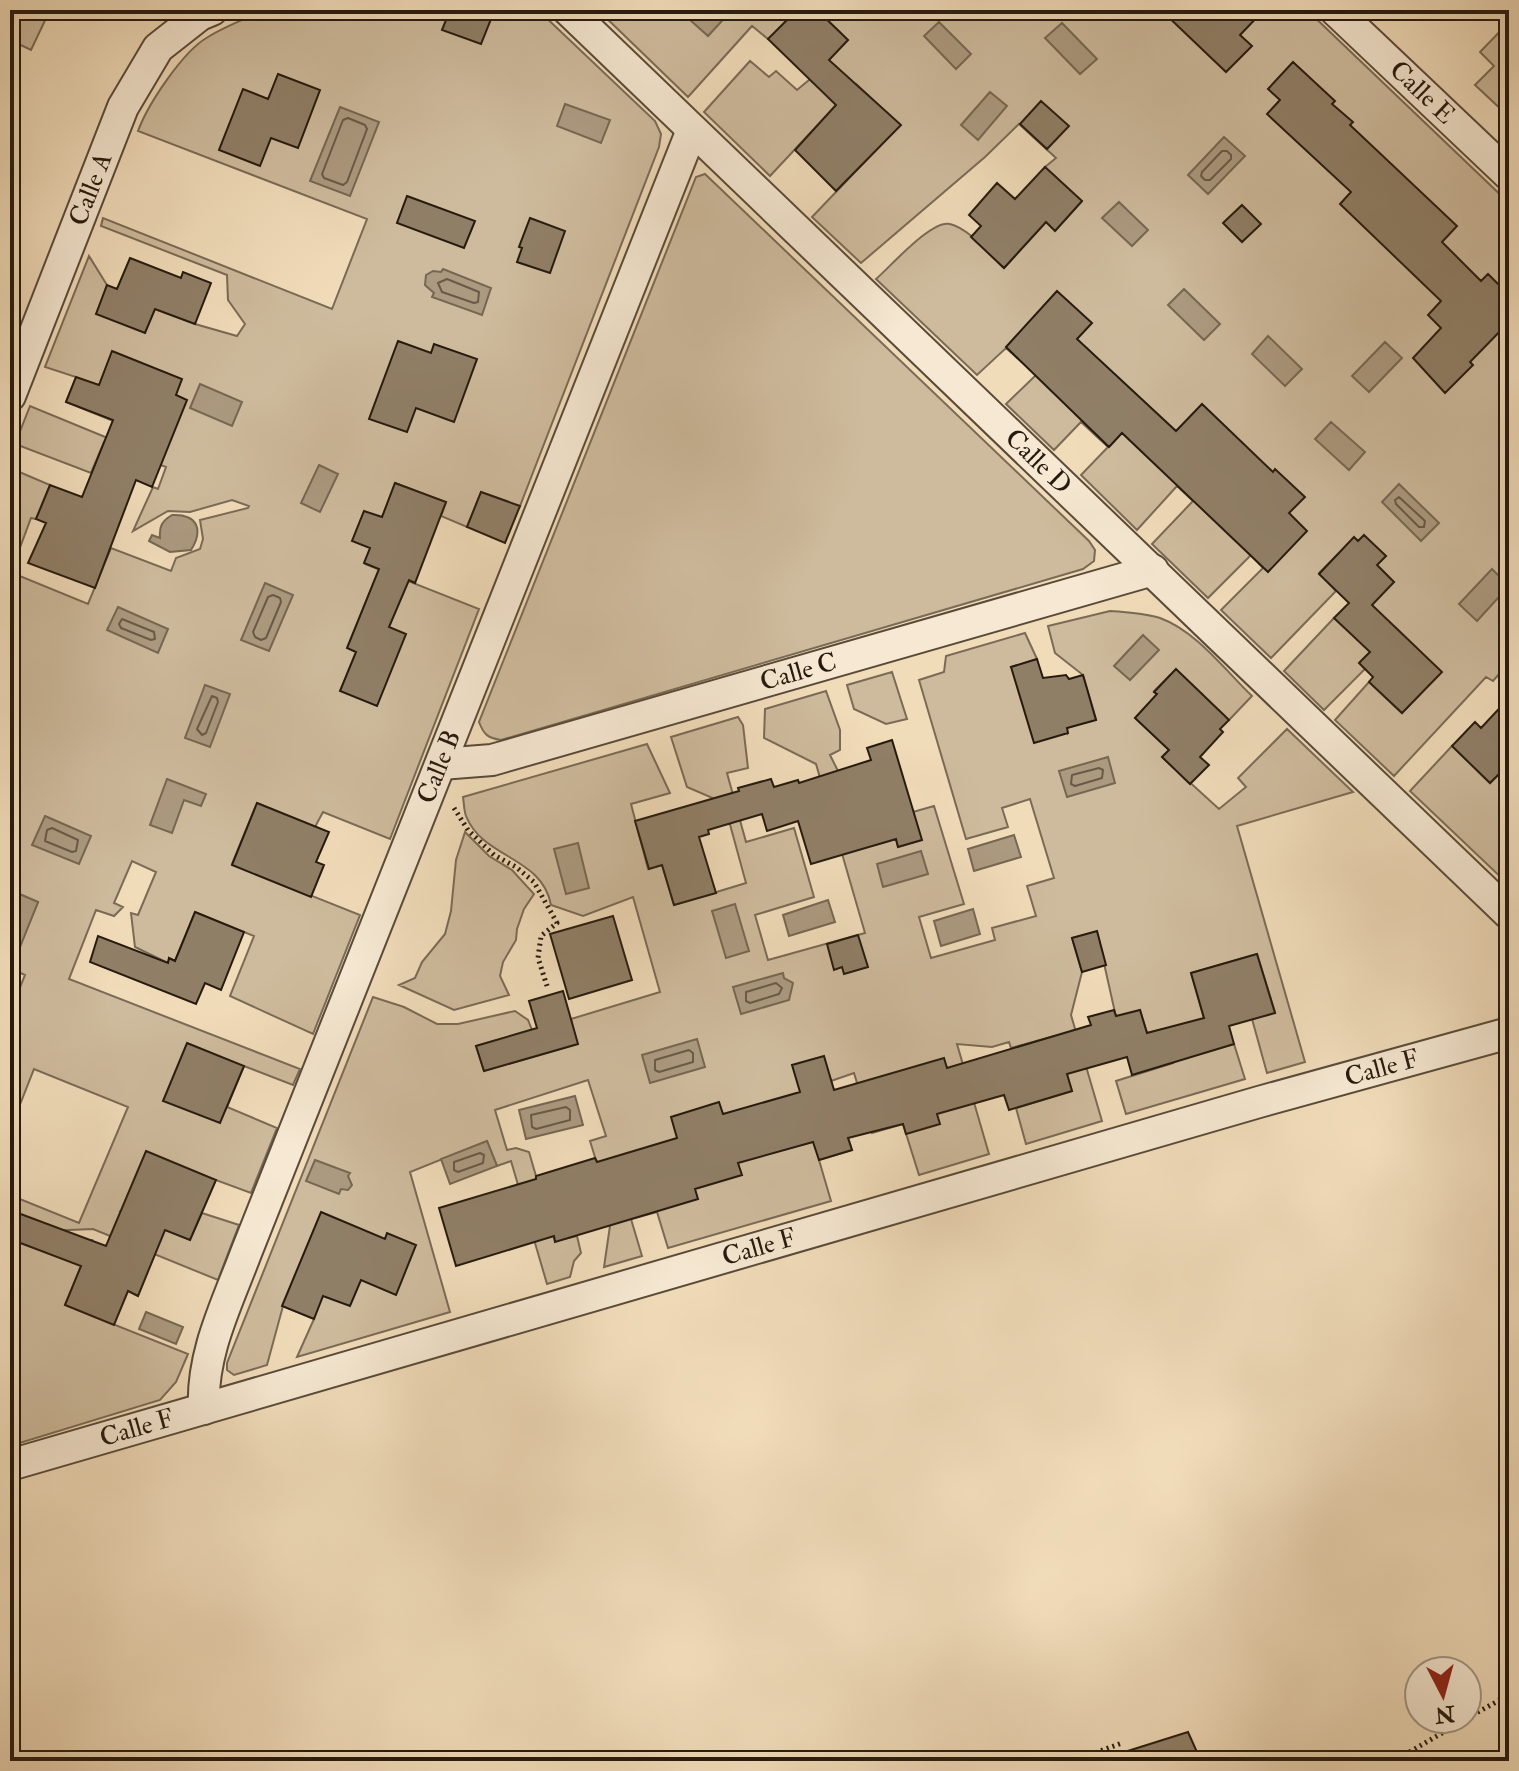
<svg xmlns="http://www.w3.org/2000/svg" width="1519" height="1771" font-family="'IM FELL Double Pica',serif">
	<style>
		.green { fill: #cebb9d; stroke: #7a6a56; stroke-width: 2 }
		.water { fill: #ac9a80; stroke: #766752; stroke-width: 2 }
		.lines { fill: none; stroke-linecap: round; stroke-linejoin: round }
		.shore { stroke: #695a47; stroke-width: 2 }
		.building { fill: #907f67; stroke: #261a0e; stroke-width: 2 }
		.minor-casing { stroke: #594a39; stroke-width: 34 }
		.path { stroke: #261a0e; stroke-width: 5; stroke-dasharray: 2 4; stroke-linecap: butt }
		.minor { stroke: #f6e8d2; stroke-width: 30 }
		.labels { text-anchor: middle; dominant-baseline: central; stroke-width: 8; stroke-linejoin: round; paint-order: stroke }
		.street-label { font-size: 26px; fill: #261a0e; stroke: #f6e8d2 }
	</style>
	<rect width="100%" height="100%" fill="#f1dcba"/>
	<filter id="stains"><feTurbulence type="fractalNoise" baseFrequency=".0025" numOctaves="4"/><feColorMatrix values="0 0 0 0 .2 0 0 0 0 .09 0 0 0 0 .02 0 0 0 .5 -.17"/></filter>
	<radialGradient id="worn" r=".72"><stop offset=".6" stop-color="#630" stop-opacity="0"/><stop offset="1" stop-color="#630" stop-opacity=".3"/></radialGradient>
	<path class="green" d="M10,10H50L31,50L10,40Z
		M264,10H538L655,121L661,134L659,147L520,506L481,492L467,527L441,516L446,502L395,483L365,564L479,609L390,839L323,812L315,827L257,803L232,864L360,915L313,1034L230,996L254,936L195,912L175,961L169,958L168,963L135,947L131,913L138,915L156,872L132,861L114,903L123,907L114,916L96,910L69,979L300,1069L293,1085L244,1066L227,1107L277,1128L251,1193L216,1180L121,1211L190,1240L202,1213L239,1225L218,1280L93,1229L44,1231L10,1210V1195L79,1223L128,1107L34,1069L10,1130V1012L25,975L10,968V956L15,958L38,902L10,890L14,880L10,878V572L88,604L111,548L171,571L176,558L200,549L203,539L200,520L248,508L249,506L232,500L190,512L168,511L133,531L153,487L158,489L166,467L104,442L91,473L15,444L30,406L132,448L121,424L66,402L76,377L45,367L89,256L107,285L97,314L155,309L195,324L237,336L245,324L228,300L227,275L101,226L103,218L332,309L367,219L138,131C148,104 183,51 208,37C225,26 246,19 264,10Z
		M598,10H797L768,39L752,26L688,97Z
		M817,10H1307L1509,203V663L1493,681L1486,677L1394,776L1335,720L1369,682L1402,713L1441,672L1395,627L1360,662L1365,669L1324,710L1284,671L1334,618L1347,630L1394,582L1377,565L1386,556L1364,536L1358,541L1354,538L1319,573L1336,591L1271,658L1221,610L1263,568L1251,555L1208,598L1152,544L1193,501L1177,486L1137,530L1081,475L1108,447L1081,422L1054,450L1006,404L1036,375L1006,348L977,375L876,279C891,266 932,219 950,224C970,229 989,254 1004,268L1046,222L1056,230L1082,201L1045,167L1056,158L1019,124L985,157L861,263L812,217L900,125L856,84L770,176L704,112L750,61L769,77L776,71L797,90L809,80L848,40Z
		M1509,22V107L1504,112L1475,85L1494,66L1480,52Z
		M705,174L1089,541L1095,550L1094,561L1083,569L501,740C488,738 484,735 479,722L696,177Z
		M10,468L50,485L36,519L31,518L18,553L10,550Z
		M1110,611C1127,612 1144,613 1160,618C1196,631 1225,670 1252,696L1229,720L1184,677L1178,682L1170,675L1154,691L1157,695L1135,718L1169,750L1162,757L1219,809L1246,787L1238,778L1287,729L1353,792L1237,826L1305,1062L1267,1073L1252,1019L1275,1012L1257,954L1191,973L1213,1050L1234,1044L1245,1079L1126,1114L1116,1081L1173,1063L1163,1029L1147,1033L1140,1010L1116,1017L1097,932L1072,938L1082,972L1071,1015L1102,1121L1026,1144L1016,1108L1072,1091L1055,1036L1011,1048L1009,1042L992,1047L957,1044L989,1154L919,1175L903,1124L872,1133L854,1073L831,1081L852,1150L819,1160L831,1201L668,1248L657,1212L631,1219L642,1256L604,1267L612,1212L590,1141L606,1136L588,1080L495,1110L507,1150L516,1148L529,1152L555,1241L577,1236L581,1253L574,1261L570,1277L547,1284L511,1161L497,1166L487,1141L410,1172L450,1312L297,1357L314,1319L283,1306L267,1365L234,1375L227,1370V1363L373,997L404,1007L437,1024H458L515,1011L528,1020L532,1030L476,1046L484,1071L577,1044L571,1019L660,992L633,897L583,916L551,905C542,856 483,859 466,816C464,811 464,803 463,797L647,744L670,793L631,804L648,869L662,865L674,905L746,883L723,799L717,800L687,787L671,737L738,717L743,725L748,768L727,773L746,842L794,828L814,897L755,915L768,960L865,933L816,764L764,738L765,709L826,691L840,730V750L830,755L875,845L896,839L898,847L921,840L913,812L934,806L964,904L919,917L931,958L995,940L992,928L1036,916L1027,886L1054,878L1030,799L1002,808L1008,827L966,839L919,680L944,672L946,656L1025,633L1037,659L1011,667L1067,733V728L1096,719L1083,675L1055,653L1048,626Z
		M892,672L907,719L886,724L854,709L847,685Z
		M1452,746L1490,783L1509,764V885L1410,791Z
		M465,832L489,856L512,870L534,894L524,909L517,929L516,940L503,962L500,976L509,995L454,1010L399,985L415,978L422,962L445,934L451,911L456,860Z
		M10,1239L37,1249L39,1244L92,1240L65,1305L188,1354L176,1382L160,1400L10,1446Z"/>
	<path class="water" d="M699,10H732L708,36L690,20Z
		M939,22L971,54L956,69L924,36Z
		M1062,23L1097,59L1080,74L1045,38Z
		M990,92L1007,106L978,140L961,125Z
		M565,104L610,120L601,143L557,126Z
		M340,107L379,122L350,196L310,181Z
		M1224,137L1245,156L1208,194L1188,175Z
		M1119,202L1148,230L1132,246L1102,218Z
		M443,269L491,288L482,315L432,297L434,293L425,285L426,275L433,271L441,272Z
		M1184,289L1220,324L1204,340L1168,305Z
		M1268,336L1302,369L1285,386L1252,354Z
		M1385,342L1402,358L1369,392L1352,376Z
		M200,384L242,402L232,426L190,408Z
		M1331,422L1365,452L1349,470L1315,439Z
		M319,465L338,474L320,512L301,503Z
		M1399,484L1439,523L1421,541L1382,502Z
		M172,515C197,514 204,529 191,550L170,552L149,541L152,535L160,538C159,526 162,521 172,515Z
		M1492,569L1509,586L1477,621L1459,604Z
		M265,583L293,595L269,651L241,640Z
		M118,607L168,629L158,653L107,630Z
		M1143,635L1159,650L1130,680L1114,666Z
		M205,685L230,694L210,747L185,738Z
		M1108,757L1115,783L1067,797L1059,771Z
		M167,779L206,794L201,806L184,800L172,833L150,825Z
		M45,816L91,836L79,864L32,845Z
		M1014,835L1021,857L974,871L968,849Z
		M578,843L589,888L566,894L554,849Z
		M921,851L928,874L883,887L877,864Z
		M10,890L38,902L18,952L10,949Z
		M828,900L835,922L789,936L783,915Z
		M735,904L749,951L726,958L712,911Z
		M973,909L980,934L941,946L934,921Z
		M783,973L784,978L793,983L789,1000L741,1014L733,987Z
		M697,1039L705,1067L650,1083L642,1055Z
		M575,1096L583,1125L526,1139L519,1110Z
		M487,1141L497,1166L450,1184L441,1159Z
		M315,1160L350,1173L348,1176L352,1185L348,1190L341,1189L339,1194L306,1181Z
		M146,1312L183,1327L176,1344L139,1329Z"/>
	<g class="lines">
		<path class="shore" d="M348,118L365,125L367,129L347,182L343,185L324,178L322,174L343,120Z
			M1227,151L1231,155V159L1210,180H1205L1201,176L1202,172L1222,151Z
			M447,279L479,292L478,302L474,303L442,292L438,283Z
			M1399,497L1425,521L1424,527H1419L1396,504L1395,500Z
			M273,595L280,598L281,602L266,638L261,640L255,637L253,632L268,597Z
			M122,619L154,632L155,639L151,640L121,628L119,624Z
			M212,696L217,698L218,702L206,733L202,735L197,729Z
			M1099,768L1103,770L1102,778L1075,786L1071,784L1072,775Z
			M52,828L78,840L76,851L72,852L45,841L47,830Z
			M776,983L782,988L779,994L750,1003L746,1001V992Z
			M689,1050L693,1053V1062L659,1072L655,1070V1060Z
			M566,1107L570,1110V1120L536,1129L532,1127L531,1115Z
			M480,1153L484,1155L483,1163L458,1172L454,1170V1162Z"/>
	</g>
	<path class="building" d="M450,10H468L491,19L481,44L442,30Z
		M797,10H817L848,40L829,60L901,125L836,191L795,150L836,105L768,39Z
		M1161,10H1264L1240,35L1252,46L1226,72Z
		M1293,62L1335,101L1332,104L1353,122L1350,125L1457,226L1442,242L1481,281L1488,274L1509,295V322L1470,362L1473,365L1445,393L1413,358L1441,328L1428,315L1441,301L1340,204L1351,192L1267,114L1280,100L1268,89Z
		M278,74L320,90L298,148L271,138L260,166L219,150L243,89L268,99Z
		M1041,101L1069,126L1047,149L1020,124Z
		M1045,167L1082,201L1055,231L1046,222L1004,268L971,237L981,226L969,215L997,183L1015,199Z
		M407,196L475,221L464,248L397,223Z
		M1242,205L1261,224L1242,242L1223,223Z
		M530,218L565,231L550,273L517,262L522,248L519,247Z
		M130,258L181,278L183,272L211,283L195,324L155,309L145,333L96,314L107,285L117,289Z
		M1057,291L1092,323L1077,339L1176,431L1202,404L1273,472L1275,469L1305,497L1289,513L1307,531L1268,572L1122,433L1109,447L1006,347Z
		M398,341L431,353L434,344L477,359L454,422L416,408L407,432L369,419Z
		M112,351L182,379L176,395L187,400L152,487L136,480L95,588L28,563L46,523L36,519L50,485L82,497L113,420L66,402L76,377L99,385Z
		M395,483L446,502L415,583L409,580L389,627L406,634L377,706L340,691L356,652L347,648L379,569L364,563L370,548L352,541L364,511L382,517Z
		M481,492L520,506L505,543L467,527Z
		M1364,535L1386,556L1377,565L1394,582L1372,605L1442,672L1402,713L1369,682L1373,677L1359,663L1370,652L1334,618L1349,603L1319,574L1354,537L1358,541Z
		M1037,659L1043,678L1066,675L1069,679L1083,675L1096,720L1067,728L1068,733L1034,743L1011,667Z
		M1176,669L1229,720L1220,729L1223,732L1200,757L1209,765L1190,784L1162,757L1169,750L1135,718L1157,694L1154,692Z
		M1509,698V764L1490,783L1452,746L1475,722L1481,728Z
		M892,740L922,840L898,847L896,839L811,864L798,821L767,831L762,814L708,830L709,834L699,837L716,893L674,905L662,865L649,869L635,821L739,791L738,788L771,779L774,787L798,780L799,783L871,760L867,748Z
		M257,803L329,832L316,862L324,865L311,897L232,865Z
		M195,912L244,932L221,990L205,983L196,1004L90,962L98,936L168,963L169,958L175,961Z
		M613,916L632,980L569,999L550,934Z
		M1097,931L1106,965L1082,972L1072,938Z
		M858,935L868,967L844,974L842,967L834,970L827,944Z
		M1257,954L1275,1013L1229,1026L1234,1044L1132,1075L1127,1057L1067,1074L1072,1091L1009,1110L1004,1095L937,1114L940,1124L906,1134L903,1124L848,1138L852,1150L819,1160L813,1142L738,1163L742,1175L695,1189L698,1199L555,1242L554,1236L456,1266L439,1208L536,1179V1176L595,1158L597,1162L677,1138L671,1117L719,1102L723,1114L800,1092L792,1065L824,1056L834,1090L944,1058L947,1068L1091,1025L1088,1017L1114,1010L1116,1016L1140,1010L1147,1033L1204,1018L1191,973Z
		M563,991L578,1044L484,1071L476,1046L537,1028L529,1001Z
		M187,1043L244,1066L220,1123L163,1101Z
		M146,1151L216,1180L190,1240L165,1230L138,1296L128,1291L114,1325L65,1305L81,1266L10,1239V1210L106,1246Z
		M321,1212L385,1239L387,1233L416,1245L396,1295L361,1280L350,1306L323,1296L314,1319L282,1306Z
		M1188,1732L1201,1761H1116L1115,1755Z"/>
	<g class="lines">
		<defs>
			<g id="minor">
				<path id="s1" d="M568,10L1509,914"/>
				<path id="s2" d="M1335,10L1509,175"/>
				<path id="s3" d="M10,396L123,107L158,48L200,15L212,10"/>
				<path id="s4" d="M441,764L492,760L1153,570"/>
				<path id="s5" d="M204,1409C201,1354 227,1304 246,1253L692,130"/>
				<path id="s6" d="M10,1465L1259,1102L1509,1033"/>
			</g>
		</defs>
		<use href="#minor" class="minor-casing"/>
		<path class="path" d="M240,16L253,10
			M10,439L16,424
			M454,808L468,830L494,855L516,867L534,882L557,923L541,936L538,958L548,989
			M1467,1718L1509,1695
			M1073,1761L1122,1743
			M1394,1761L1466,1719"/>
		<use href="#minor" class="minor"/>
	</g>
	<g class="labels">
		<g class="street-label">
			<text stroke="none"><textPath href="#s2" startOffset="120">Calle E</textPath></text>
			<text stroke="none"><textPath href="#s3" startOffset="222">Calle A</textPath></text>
			<text stroke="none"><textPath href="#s1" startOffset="652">Calle D</textPath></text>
			<text stroke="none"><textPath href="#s4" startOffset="370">Calle C</textPath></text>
			<text stroke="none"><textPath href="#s5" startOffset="686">Calle B</textPath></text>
			<text stroke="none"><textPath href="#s6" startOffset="1428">Calle F</textPath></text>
			<text stroke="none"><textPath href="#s6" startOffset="780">Calle F</textPath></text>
			<text stroke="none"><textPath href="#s6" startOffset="132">Calle F</textPath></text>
		</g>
	</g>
	<rect width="1519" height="1771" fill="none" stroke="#f1dcba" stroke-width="40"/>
	<rect x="12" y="12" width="1495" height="1747" fill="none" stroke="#261a0e" stroke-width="4"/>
	<rect x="20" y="20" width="1479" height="1731" fill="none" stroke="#261a0e" stroke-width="2"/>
	<g transform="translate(1443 1695) rotate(174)"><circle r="38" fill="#f6e8d2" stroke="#a39684" stroke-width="2"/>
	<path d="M0-6L14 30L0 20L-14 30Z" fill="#8f2418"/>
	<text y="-12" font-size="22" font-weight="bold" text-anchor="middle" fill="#261a0e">N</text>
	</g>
	<rect width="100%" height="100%" filter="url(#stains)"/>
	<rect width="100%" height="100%" fill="url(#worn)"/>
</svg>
